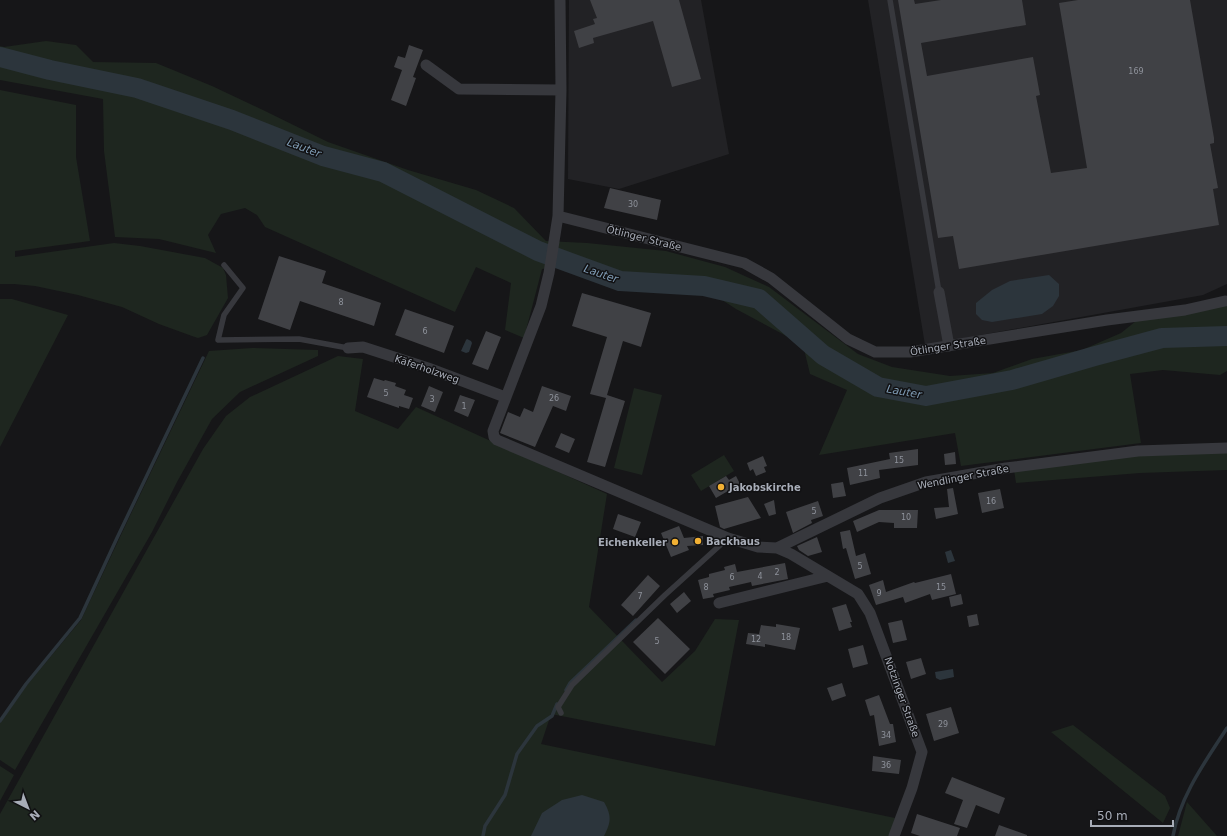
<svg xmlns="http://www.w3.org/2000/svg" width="1227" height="836" font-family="'DejaVu Sans',sans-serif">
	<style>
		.built { fill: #222225 }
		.green { fill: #1e261f }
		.water { fill: #2c353c }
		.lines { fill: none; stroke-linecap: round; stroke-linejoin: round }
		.stream { stroke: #2c353c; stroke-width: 3.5 }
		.river { stroke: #2c353c; stroke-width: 20 }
		.building { fill: #404145 }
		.lane { stroke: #37383d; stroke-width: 5.5 }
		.street { stroke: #37383d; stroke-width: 11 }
		.poi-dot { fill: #f2b134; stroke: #111113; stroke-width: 1.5 }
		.labels { text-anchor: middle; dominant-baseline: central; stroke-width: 3; stroke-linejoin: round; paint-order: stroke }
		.number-label { font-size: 8px; fill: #8e929b }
		.street-label { font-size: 10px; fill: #a8adb8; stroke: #111113 }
		.poi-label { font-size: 10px; font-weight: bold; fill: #a8adb8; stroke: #111113; text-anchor: start }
		.water-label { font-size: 11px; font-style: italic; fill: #7f9bb3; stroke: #111113 }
	</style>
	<rect width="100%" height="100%" fill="#161618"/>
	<path class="built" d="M569,0H701L729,154L619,189L568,179Z
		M868,0H1227V284L1203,295L925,345Z"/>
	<path class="green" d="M46,41L76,45L93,62L156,63L212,86L265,111L328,142L408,170L476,190L514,208L546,241L587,243L666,251L725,267L769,287L858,354L892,367L950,376L993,373L1032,359L1082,350L1121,333L1136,321L1227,302V371L1220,375L1163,370L1130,374L1141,443L961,466L955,433L819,455L847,390L810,374L803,345L736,309L716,296L644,291L612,284L559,267L542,269L524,338L505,330L511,283L476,267L455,312L265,227L257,215L245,208L221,214L208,235L216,253L159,239L115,237L104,151L103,99L0,80V46L4,47Z
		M0,90L76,105V157L90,241L15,251V257L114,243L140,246L205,258L223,268L226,275L228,298L207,335L198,338L192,336L159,324L122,307L78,295L35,286L14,284H0Z
		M0,299H12L68,315L0,447Z
		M252,348L318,350V356L240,392L212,419L177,482L152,532L15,770L0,760V723L27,685L81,620L128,520L209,351Z
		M338,356L363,359L355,411L398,429L416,407L607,494L589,607L662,682L695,651L715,619L739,620L715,746L551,714L541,744L895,818L890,836H0V814L203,449L226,416L250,397Z
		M634,388L662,395L642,475L614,468Z
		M1227,452V470L1140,473L1016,483L1014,470L1134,454Z
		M724,455L734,471L701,491L691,475Z
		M1073,725L1165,796L1170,808L1163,823L1051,732Z
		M0,766L14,775L0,801Z
		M1187,802L1217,836H1178Z"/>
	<path class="water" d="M1049,275L1059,284V296L1053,306L1042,314L992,322L982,320L976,314V303L992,290L1010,281Z
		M467,339L471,341L472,343L469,352L466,353L461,351L466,340Z
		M951,550L955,561L948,563L945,552Z
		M953,669L954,677L940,680L936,678L935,672Z
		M582,795L604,802C612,816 611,822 604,836H531L542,813L562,800Z"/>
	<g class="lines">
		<path class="stream" d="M566,690L570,683L636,620
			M0,721L26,684L80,618L117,538L203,358
			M483,836L485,826L505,795L517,754L537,726L552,716L557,704
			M1173,836C1180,796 1205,762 1227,728"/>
		<path class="river" d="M0,57L50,70L137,88L232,120L323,156L383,172L538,251L620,281L704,286L759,299L823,355L878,387L926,396L1012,380L1095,356L1162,338L1227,336"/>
	</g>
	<path class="building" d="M590,0H679L701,79L672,87L653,21L593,38L594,43L579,48L574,31L595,24L593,19L597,18Z
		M898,0H914L915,4L941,0H1022L1026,25L921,43L927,76L1033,57L1040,95L1036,96L1051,173L1087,168L1059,3L1078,0H1190L1214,138V143L1210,144L1218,188L1213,189L1219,225L959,269L953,236L938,238Z
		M409,45L423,50L413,77L416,78L406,106L391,100L402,70L394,67L398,56L405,58Z
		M610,188L661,200L657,220L604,208Z
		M279,256L326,271L322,283L381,303L374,326L300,301L290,330L258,319Z
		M582,293L651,313L641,347L623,341L607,395L625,401L605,467L587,462L606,398L590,394L607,337L572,326Z
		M405,309L454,326L444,353L395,335Z
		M486,331L501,337L488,370L472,364Z
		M374,378L384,381L385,380L396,383L395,386L406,390L404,395L413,398L409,409L399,406V408L367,397Z
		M429,386L443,392L435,412L421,406Z
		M542,386L571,396L566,411L553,406L535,447L500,433L508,412L520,417L524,408L533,412Z
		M460,395L475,400L468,417L454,411Z
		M561,433L575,439L569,453L555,447Z
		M918,449V465L879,470L880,478L850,485L847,468L890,459L889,453Z
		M955,452L956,464L945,465L944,454Z
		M763,456L767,466L764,467L766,472L756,476L753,469L750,471L747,463Z
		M726,476L729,480L736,476L740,484L716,498L709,486Z
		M843,482L846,496L833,498L831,484Z
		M953,488L958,514L936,519L934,508L949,507L947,489Z
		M1000,489L1004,508L982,513L978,493Z
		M748,497L761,518L724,529L720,527L715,506Z
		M774,500L776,514L769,516L764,504Z
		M818,501L823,516L811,520L812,523L793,533L786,512Z
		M879,510H918L917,528H894V523L879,522L857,532L853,521Z
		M618,514L641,522L635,537L613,529Z
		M679,526L684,538L703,536V545L687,546L689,550L671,557L661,533Z
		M850,530L856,556L865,553L871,574L855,579L846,548L843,549L840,532Z
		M817,537L822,552L808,556L799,550L797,546Z
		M785,563L788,579L752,586L751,582L729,587L730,590L713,594L714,597L703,599L698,580L709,577V574L725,570L724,567L735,564L737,572Z
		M951,574L956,594L932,600L930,594L905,603L903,597L876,605L869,585L883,580L886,592L914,582L915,583Z
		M648,575L660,586L633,616L621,605Z
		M684,592L691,601L677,613L670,604Z
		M961,594L963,604L951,607L949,597Z
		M846,604L852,622H850L852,627L839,631L832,608Z
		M977,614L979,625L969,627L967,616Z
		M658,618L690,649L665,674L633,642Z
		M902,620L907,640L893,643L888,623Z
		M776,624L800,628L795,650L765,644V647L746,644L748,633L759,634L761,625L776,627Z
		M863,645L868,664L853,668L848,649Z
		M921,658L926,674L911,679L906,662Z
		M842,683L846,696L832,701L827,688Z
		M879,695L890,724H893L896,742L879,746L874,715L870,716L865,700Z
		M951,707L959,733L934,741L926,714Z
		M873,756L901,760L899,774L872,771Z
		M952,777L1005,798L999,814L976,805L967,828L954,824L963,800L945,793Z
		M917,814L960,828L957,836H920L911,833Z
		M999,825L1027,835V836H995Z"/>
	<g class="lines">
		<path class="lane" d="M890,0L939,292
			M224,265L243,288L224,315L218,340L299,339L348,348
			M561,713L558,707L572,685L665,595L728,538"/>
		<path class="street" d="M560,0L561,90L558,216L549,273L541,306L493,431L494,437L497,440L728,538L758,547L777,548L791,554L858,594L870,613L922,752L912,788L894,836
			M426,65L459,89L561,90
			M558,216L744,263L771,278L848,339L875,352H910L1107,320L1185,310L1225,301
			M939,292L949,346
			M348,348L363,347L428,368L505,397
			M777,548L880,498L926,482L1006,468L1138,451L1227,448
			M719,603L828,576"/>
	</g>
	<g class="poi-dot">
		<circle cx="721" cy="487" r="4"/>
		<circle cx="698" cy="541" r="4"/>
		<circle cx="675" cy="542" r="4"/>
	</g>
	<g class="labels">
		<g class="number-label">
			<text x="1136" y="71">169</text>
			<text x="633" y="204">30</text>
			<text x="341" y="302">8</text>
			<text x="425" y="331">6</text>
			<text x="386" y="393">5</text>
			<text x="554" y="398">26</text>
			<text x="432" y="399">3</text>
			<text x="464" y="406">1</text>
			<text x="899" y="460">15</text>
			<text x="863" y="473">11</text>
			<text x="991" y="501">16</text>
			<text x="814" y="511">5</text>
			<text x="906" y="517">10</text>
			<text x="860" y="566">5</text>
			<text x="777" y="572">2</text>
			<text x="760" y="576">4</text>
			<text x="732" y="577">6</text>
			<text x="706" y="587">8</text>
			<text x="941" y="587">15</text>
			<text x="879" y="593">9</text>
			<text x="640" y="596">7</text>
			<text x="786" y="637">18</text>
			<text x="756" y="639">12</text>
			<text x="657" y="641">5</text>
			<text x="943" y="724">29</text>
			<text x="886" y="735">34</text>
			<text x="886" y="765">36</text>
		</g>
		<g class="street-label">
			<text transform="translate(644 238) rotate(14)">Ötlinger Straße</text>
			<text transform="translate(948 346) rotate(-9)">Ötlinger Straße</text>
			<text transform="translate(427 369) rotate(19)">Käferholzweg</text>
			<text transform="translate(963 477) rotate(-11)">Wendlinger Straße</text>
			<text transform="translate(902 697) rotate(70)">Notzinger Straße</text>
		</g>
		<g class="poi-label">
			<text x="729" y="487">Jakobskirche</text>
			<text x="706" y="541">Backhaus</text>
			<text x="667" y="542" text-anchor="end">Eichenkeller</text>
		</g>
		<g class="water-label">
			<text transform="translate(304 148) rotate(21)">Lauter</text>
			<text transform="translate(601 274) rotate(19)">Lauter</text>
			<text transform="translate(904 392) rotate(10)">Lauter</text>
		</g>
	</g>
	<g transform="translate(28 808) rotate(138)" stroke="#111113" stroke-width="3" paint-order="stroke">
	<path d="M0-3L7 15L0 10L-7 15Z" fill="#a8adb8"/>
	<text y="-6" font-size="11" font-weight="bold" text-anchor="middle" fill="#a8adb8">N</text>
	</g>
	<path d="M1091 820v6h82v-6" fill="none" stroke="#a8adb8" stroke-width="2"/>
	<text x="1097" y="820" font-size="12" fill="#a8adb8" stroke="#111113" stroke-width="3" paint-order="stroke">50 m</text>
</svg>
